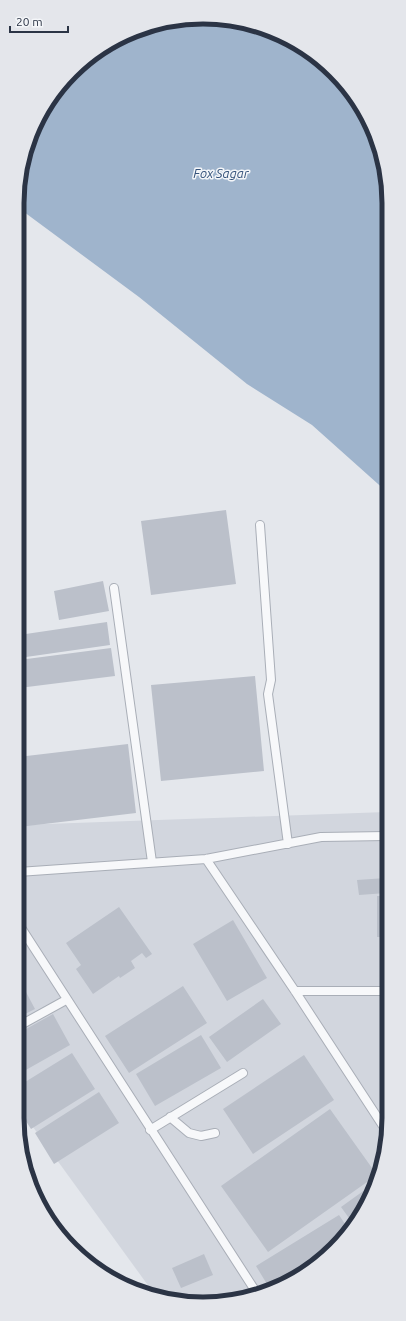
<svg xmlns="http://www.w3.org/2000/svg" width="406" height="1321" font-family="Ubuntu,sans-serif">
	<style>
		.built { fill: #d2d6de }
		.water { fill: #9fb4cc }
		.building { fill: #bbc0ca }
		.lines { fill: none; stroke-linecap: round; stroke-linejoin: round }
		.service-casing { stroke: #a9aeb7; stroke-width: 10 }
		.service { stroke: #f7f8fa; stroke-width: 8 }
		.labels { text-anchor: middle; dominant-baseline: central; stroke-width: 3; stroke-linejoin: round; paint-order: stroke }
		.water-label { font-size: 13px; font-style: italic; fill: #34527a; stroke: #f4f6f9 }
		.rim { fill: none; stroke: #2b3445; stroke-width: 5 }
	</style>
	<rect width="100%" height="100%" fill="#e4e7ec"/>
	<path class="built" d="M386,812L385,1155L358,1221L307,1273L251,1298L179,1302L155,1295L17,1105L18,825Z"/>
	<path class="water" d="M167,21H240L296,42L343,80L370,121L387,179V492L312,425L247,384L139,297L20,209L21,166L48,99L100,48Z"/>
	<path class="building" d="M226,510L236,584L151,595L141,521Z
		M103,581L109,611L59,620L54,591Z
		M107,622L110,645L19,658V635Z
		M111,648L115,676L19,688V660Z
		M255,676L264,771L161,781L151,685Z
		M128,744L136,813L19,827L18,757Z
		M386,878V893L359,895L357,880Z
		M377,896H386V937H377Z
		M119,907L152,954L146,958L142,953L131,961L135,968L120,978L119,976L93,994L76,969L81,965L66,943Z
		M233,920L267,978L227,1001L193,944Z
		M18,977L35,1009L17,1018V992Z
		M183,986L207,1023L129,1073L105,1036Z
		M263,999L281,1024L227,1062L209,1037Z
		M53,1014L70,1045L17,1075V1034Z
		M201,1035L221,1068L155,1106L136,1074Z
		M72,1053L95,1089L31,1129L17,1107V1087Z
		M304,1055L334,1100L253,1154L223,1109Z
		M99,1092L119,1123L54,1164L35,1133Z
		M330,1109L377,1175L268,1252L221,1186Z
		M373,1184L358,1221L354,1225L341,1207Z
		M339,1215L349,1230L307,1273L270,1289L256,1266Z
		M204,1254L213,1275L181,1288L172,1268Z"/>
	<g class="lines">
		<defs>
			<path id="service" d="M260,525L271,680L268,694L288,844
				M114,588L152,862
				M206,859L295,991L385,1129
				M18,872L206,859L321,837L386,836
				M18,923L258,1295
				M295,991H386
				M17,1027L66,1000
				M170,1117L189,1133L201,1136L215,1133
				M150,1130L243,1073"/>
		</defs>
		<use href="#service" class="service-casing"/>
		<use href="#service" class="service"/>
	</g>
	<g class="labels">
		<g class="water-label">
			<text x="221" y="173">Fox Sagar</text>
		</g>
	</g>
	<path d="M0 0H406V1321H0ZM203 24H203A179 179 0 0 1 382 203V1118A179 179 0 0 1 203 1297H203A179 179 0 0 1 24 1118V203A179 179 0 0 1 203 24Z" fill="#e4e6eb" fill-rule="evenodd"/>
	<path class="rim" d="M203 24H203A179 179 0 0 1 382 203V1118A179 179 0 0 1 203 1297H203A179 179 0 0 1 24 1118V203A179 179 0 0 1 203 24Z"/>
	<path d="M10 26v6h58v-6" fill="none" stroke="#2b3445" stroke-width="2"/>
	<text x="16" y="26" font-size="12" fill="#2b3445" stroke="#f4f6f9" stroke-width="3" paint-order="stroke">20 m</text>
</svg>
